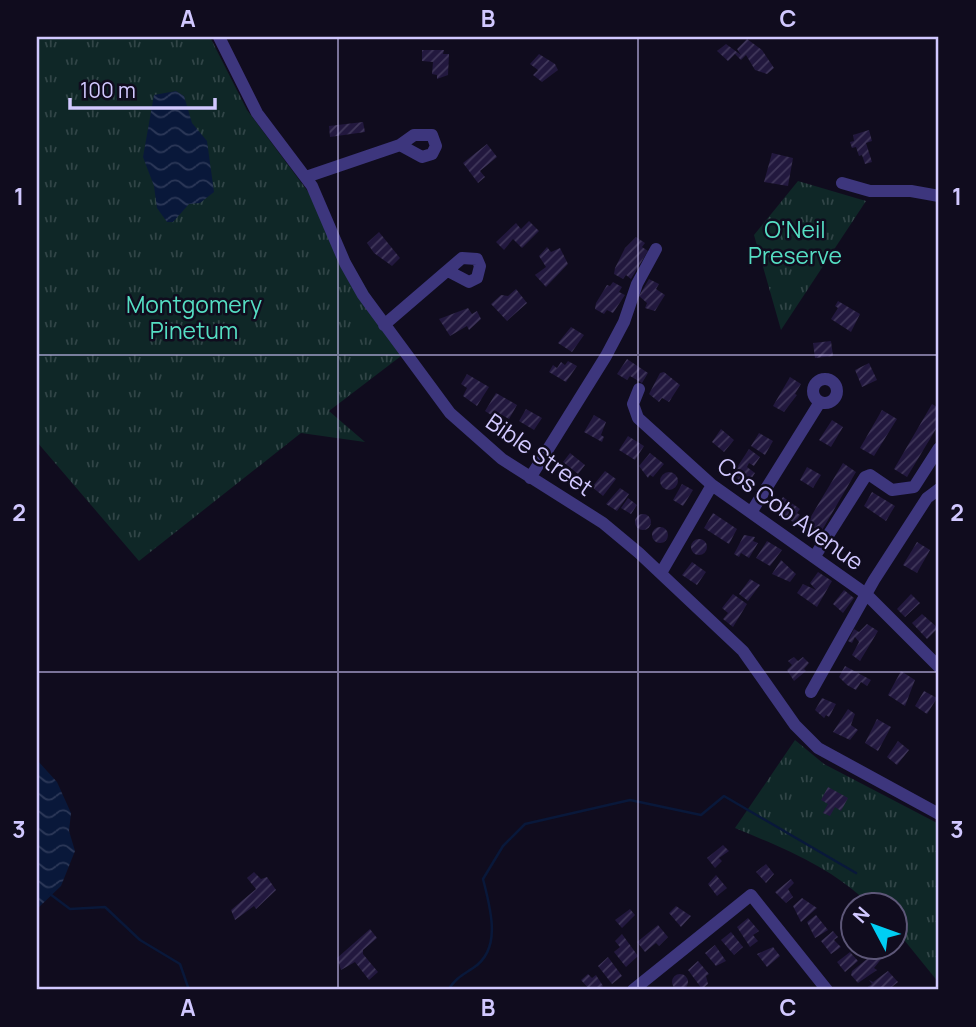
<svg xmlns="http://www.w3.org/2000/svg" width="976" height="1027" font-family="Manrope,sans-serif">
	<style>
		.grass { fill: url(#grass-tufts) }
		.water { fill: url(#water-waves) }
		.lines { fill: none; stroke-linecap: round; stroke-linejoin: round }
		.stream { stroke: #09183a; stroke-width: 2.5 }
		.building { fill: url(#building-hatch) }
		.minor { stroke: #3d367d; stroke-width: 12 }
		.grid { fill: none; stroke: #d1c8ff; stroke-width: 2; stroke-opacity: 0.55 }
		.labels { text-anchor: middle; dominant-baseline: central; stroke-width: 5; stroke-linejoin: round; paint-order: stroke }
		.park-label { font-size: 23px; fill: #55dec3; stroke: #100c1e }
		.street-label { font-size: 23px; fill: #d1c8ff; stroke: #100c1e }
		.neatline { fill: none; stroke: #d1c8ff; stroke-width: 2.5 }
		.grid-label { font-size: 23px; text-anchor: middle; font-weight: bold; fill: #d1c8ff }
	</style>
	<defs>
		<pattern id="grass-tufts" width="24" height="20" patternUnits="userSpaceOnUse" patternTransform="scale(1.75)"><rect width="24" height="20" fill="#0f2727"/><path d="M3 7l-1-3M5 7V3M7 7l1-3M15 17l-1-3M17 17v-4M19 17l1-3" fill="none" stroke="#314547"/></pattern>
		<pattern id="water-waves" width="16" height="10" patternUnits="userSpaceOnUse" patternTransform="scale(1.75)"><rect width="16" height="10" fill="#09183a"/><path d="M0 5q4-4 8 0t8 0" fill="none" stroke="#2c3858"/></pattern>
		<pattern id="building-hatch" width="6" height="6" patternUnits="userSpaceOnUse" patternTransform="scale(1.75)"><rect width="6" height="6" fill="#22183e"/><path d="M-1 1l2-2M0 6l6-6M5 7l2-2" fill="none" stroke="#41385b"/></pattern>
	</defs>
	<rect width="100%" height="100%" fill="#100c1e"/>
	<path class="grass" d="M37,37H210L247,110L309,193L405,353L329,411L365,442L301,433L139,561L37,442Z
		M798,181L866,201L781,330L754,235Z
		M795,740L824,764L939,824V983L896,930L895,904H869C831,867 783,848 735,828Z"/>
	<path class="water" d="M176,91L184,96L192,123L207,141L214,192L200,203L189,204L173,222H167L157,208L154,186L143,157L154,95Z
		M37,760L57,782L71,813L69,831L75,851L61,886L37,909Z"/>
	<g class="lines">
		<path class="stream" d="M50,894L70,909L105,907L140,940L180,964L189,990
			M448,990C457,977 461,976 473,968C503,949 490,907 483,879L503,846L525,824L630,800L701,815L724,796L856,873"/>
	</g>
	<path class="building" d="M747,39L762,50L774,68L767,74L755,70L746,55L741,60L735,54L728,61L717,51L726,44L741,55L737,49Z
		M422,50H444L443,54H449L448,75L437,79V75L432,74L433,62L422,61Z
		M539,54L555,64L558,70L542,82L533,75L538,70L530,64Z
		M363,122L365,132L330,137L329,126Z
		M869,130L872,141L866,143L872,162L865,164L862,155L859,156L856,147L852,148L850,142L854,141L853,135Z
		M487,144L497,157L480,171L485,177L478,183L463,163Z
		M772,153L793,158L788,186L764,182Z
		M529,221L539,231L522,248L513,239L504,250L496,242L516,223L521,229Z
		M379,232L400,258L392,266L374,253L367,243Z
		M636,237L645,243L642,247L648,251L631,279L626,275L623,279L614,274L615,268L625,248Z
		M547,247L551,252L560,248L568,264L546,287L535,275L546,267L539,256Z
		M649,279L659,284L656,289L665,295L655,311L645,308L647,303L639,296Z
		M613,282L622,287L619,292L625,295L613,313L607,310L604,314L595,309L596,303L607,285L610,286Z
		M516,289L527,303L507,321L491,304L501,295L508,296Z
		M838,301L860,314L851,332L831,319L838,308L835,306Z
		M468,308L472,314L477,311L481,319L469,330L467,326L450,336L439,319Z
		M571,327L584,335L572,352L558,343Z
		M831,341L833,356L815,358L813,343Z
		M627,359L648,373L642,383L630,376L627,380L617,374Z
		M568,361L577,366L566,382L549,372L553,365L557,368L561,362L565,365Z
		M869,363L877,380L862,387L855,370Z
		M664,372L680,385L669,402L662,398L659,402L649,394L660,373Z
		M467,374L489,387L477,406L463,396L467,388L461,384Z
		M790,377L801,384L795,394L797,395L784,412L773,406Z
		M496,393L517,405L509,419L502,415L496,418L485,411Z
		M932,404L939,408V424L907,477L894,469Z
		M526,409L542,418L534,430L519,421Z
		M882,410L897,419L874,456L860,448Z
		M594,415L606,422L601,435L604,437L602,442L584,432Z
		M832,420L843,427L831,447L819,440Z
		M721,429L734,440L724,452L712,442Z
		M759,433L773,441L765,455L751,446Z
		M628,436L644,446L635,460L619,450Z
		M749,449L760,457L754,466L749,463L747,467L755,473L747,485L732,475Z
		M570,453L585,465L578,474L563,462Z
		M650,453L664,464L653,477L650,475L648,478L639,466Z
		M843,463L856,472L821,532L807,523Z
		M807,467L821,475L813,488L800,480Z
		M605,471L616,479L603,496L592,487Z
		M660 481a9 9 0 1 1 18 0a9 9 0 1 1-18 0Z
		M682,484L693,490L683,506L673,500Z
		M620,488L629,494L617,511L606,504Z
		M872,492L895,506L886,521L864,506Z
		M783,497L800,509L797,513L800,515L795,523L773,511Z
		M628,498L637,505L631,514L621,508Z
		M713,513L737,529L729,544L704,528Z
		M635 522a8 8 0 1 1 16 0a8 8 0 1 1-16 0Z
		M652 535a8 8 0 1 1 16 0a8 8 0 1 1-16 0Z
		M744,535L755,537L753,541L758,543L749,558L741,553L739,557L734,554Z
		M691 547a8 8 0 1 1 16 0a8 8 0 1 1-16 0Z
		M767,541L782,550L770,566L756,558Z
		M917,542L930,550L917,573L903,565Z
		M781,560L796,574L790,582L772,574Z
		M692,562L706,572L697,585L682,575Z
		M818,572L832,581L817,607L797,593L803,584L816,590L810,583Z
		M750,579L760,585L748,601L739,594Z
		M844,590L854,598L843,613L833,604Z
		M733,594L747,604L733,627L723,619L728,613L722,608Z
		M911,594L920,603L905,617L897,609Z
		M922,614L938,628L927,639L912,623Z
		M867,624L878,631L860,661L852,655L859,642L855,637L852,643L848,641L854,629L859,632Z
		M794,657L798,661L803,657L809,663L804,669L806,671L794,681L787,670L792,665L788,661Z
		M845,666L871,680L867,686L861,682L856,690L847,685L839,677Z
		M901,671L915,680L905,706L888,695Z
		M924,691L937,698L927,714L915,706Z
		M822,698L836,704L829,717L826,715L824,718L815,710Z
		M848,709L855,714L851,725L858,730L850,740L833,732Z
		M877,719L891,727L878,751L865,743Z
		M898,741L909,750L897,765L887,757Z
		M828,787L848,798L841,811L835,807L830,816L823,813L828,804L821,800Z
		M723,845L729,851L719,858L722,861L715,868L707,858Z
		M766,864L774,874L766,883L756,872Z
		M254,872L261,879L267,877L276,890L256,909L254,906L235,920L231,910L256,889L247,878Z
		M716,875L727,888L717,896L708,884Z
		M791,879L794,883L788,889L793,897L786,903L775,892Z
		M802,898L817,908L801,922L793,906Z
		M676,906L691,916L681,927L669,913Z
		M630,909L635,915L622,928L615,920Z
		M816,915L828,930L815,938L807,922Z
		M748,918L759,931L753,935L758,941L750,947L737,927Z
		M658,925L668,937L659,946L656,943L645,952L637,942Z
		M370,929L377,938L363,950V954L378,972L369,980L355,962L341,970L337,958Z
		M833,931L838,937L834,940L841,947L831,954L821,941Z
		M731,932L743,947L734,955L721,940Z
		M622,934L638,956L626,967L614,952L620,947L615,941Z
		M715,945L726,961L716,966L705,953Z
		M773,947L780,956L767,967L757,954Z
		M877,951L882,958L874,968L877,970L858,983L851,975L852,971Z
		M850,952L858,961L845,972L837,962Z
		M608,957L622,976L612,984L598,966Z
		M698,961L709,974L706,976L708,984L702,989L688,970Z
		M888,971L898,982L888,990H868L866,988L872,984L869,980L873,982Z
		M588,974L592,978L596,975L603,986L598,990H590L581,980Z
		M672 982a8 8 0 1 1 16 0a8 8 0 1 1-16 0Z"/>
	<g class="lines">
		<path class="minor" d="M219,37L257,113L312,186L345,263L363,295L450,413L502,459L603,523L639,553L743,651L795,725L818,748L939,814
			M306,177L400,145L414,135H432L436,146L432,154L422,157L400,145
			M842,183L870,191H911L939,196
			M384,325L462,258L477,259L480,266L477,278L469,282L448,271
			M813 391a12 12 0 1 1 24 0a12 12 0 1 1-24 0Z
			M639,389L633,404L638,418L712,485L866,594L939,667
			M530,478L606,356L624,322L637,284L656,249
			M752,511L820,402
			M815,556L865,477L870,475L892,490L914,487L939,448
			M661,573L712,485
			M811,692L874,580L927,498L939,489
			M633,990L751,895L827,990"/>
	</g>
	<path class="grid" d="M338,37V990M638,37V990M37,355H939M37,672H939"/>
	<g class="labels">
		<g class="park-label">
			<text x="795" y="229">O'Neil<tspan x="795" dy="26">Preserve</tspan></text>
			<text x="194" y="304">Montgomery<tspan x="194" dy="26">Pinetum</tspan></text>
		</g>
		<g class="street-label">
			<text transform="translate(540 454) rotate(35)">Bible Street</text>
			<text transform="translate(791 513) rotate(36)">Cos Cob Avenue</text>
		</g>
	</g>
	<rect width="976" height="1027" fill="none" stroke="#100c1e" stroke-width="77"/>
	<g transform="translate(874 926) rotate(311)"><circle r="33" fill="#100c1e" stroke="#5d5778" stroke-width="2"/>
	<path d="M0-5L12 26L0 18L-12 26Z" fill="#00cef3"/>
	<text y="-10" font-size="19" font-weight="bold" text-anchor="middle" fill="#d1c8ff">N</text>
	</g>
	<path d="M70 98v10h145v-10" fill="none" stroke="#d1c8ff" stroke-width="3.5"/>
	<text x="80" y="98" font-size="21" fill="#d1c8ff" stroke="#100c1e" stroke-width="5" paint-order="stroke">100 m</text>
	<rect x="38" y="38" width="899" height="950" class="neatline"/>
	<g class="grid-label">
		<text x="188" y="27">A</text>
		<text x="488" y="27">B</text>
		<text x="788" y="27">C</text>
		<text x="19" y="205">1</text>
		<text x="957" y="205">1</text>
		<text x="19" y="521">2</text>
		<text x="957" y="521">2</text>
		<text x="19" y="838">3</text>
		<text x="957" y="838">3</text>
		<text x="188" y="1016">A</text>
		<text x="488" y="1016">B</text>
		<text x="788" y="1016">C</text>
	</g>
</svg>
